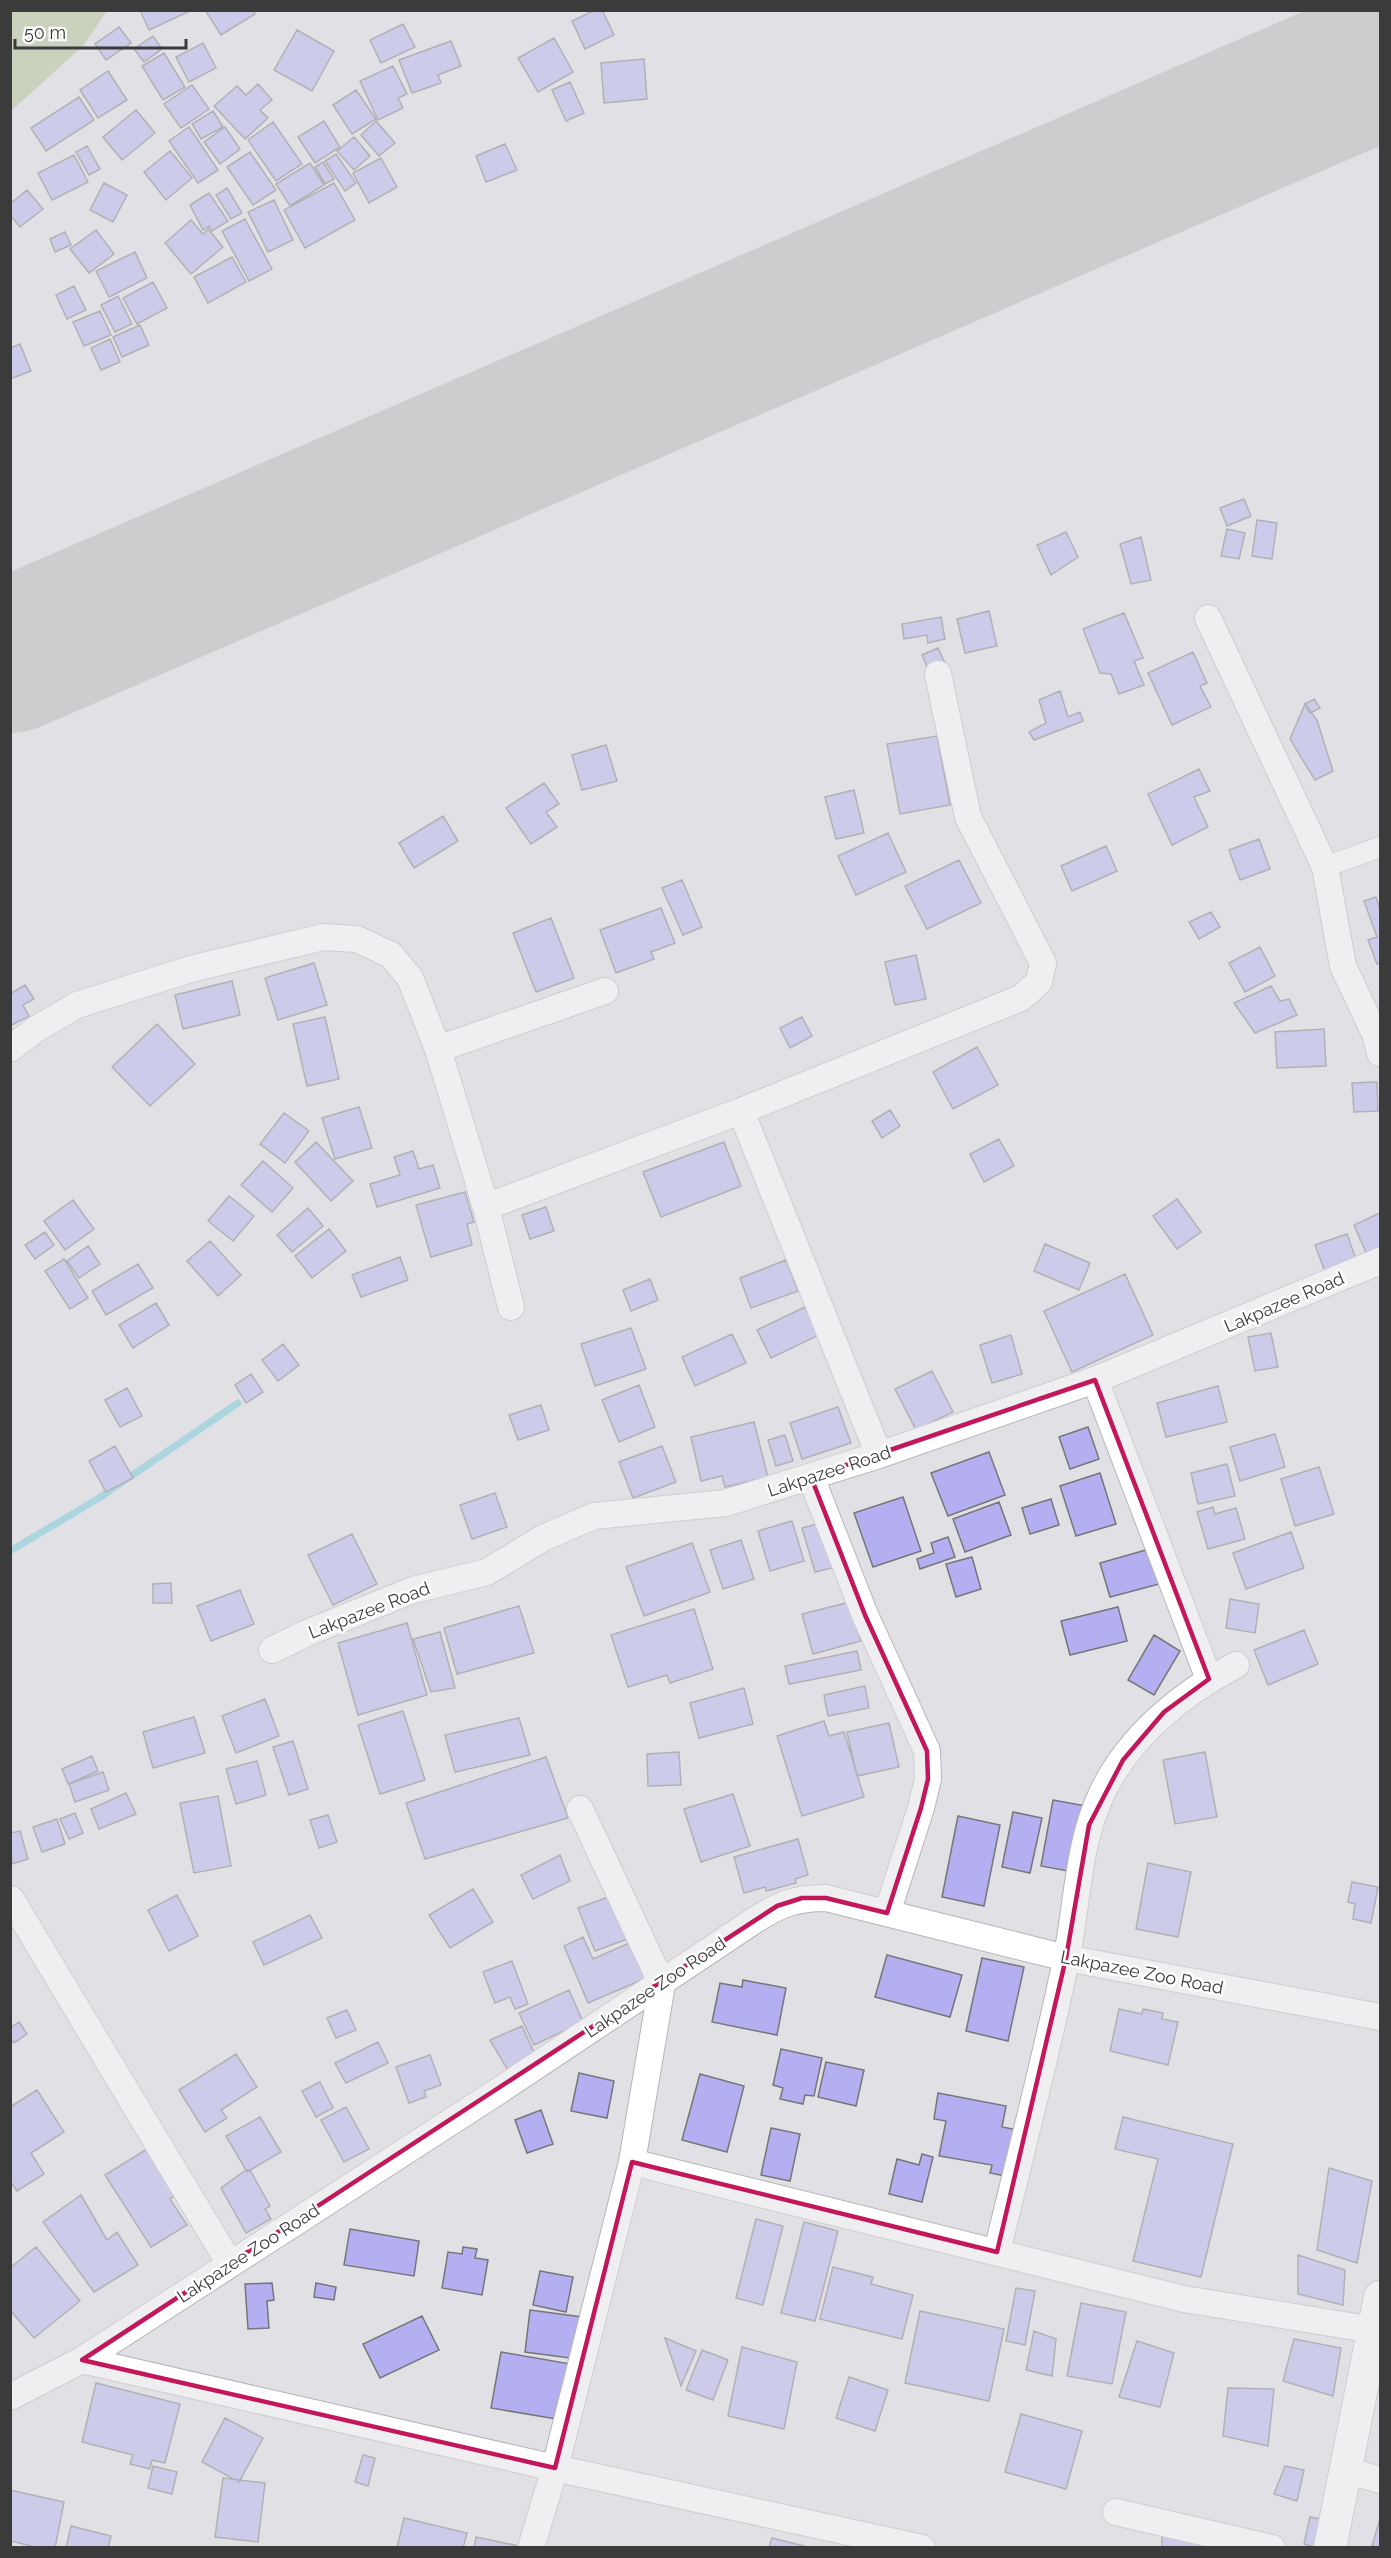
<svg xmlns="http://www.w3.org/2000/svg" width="1391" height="2558" font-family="Raleway,sans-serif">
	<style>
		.green { fill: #aebe8f }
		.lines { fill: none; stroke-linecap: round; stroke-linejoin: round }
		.stream { stroke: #6ac5d9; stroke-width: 7 }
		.runway { stroke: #b4b4b6; stroke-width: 154 }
		.building { fill: #b4aff0; stroke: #76767a; stroke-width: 1.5 }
		.pedestrian-casing { stroke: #b5b5b9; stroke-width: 22 }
		.minor-casing { stroke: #b5b5b9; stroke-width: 28 }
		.tertiary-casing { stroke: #b5b5b9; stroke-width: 34 }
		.pedestrian { stroke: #fff; stroke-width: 20 }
		.minor { stroke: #fff; stroke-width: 26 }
		.tertiary { stroke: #fff; stroke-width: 32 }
		.marked { fill: none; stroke: #c2185b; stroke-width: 4.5; stroke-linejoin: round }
		.labels { text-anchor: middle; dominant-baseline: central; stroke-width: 5; stroke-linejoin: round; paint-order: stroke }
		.street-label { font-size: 18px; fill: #3b3b3c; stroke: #fff }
	</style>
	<rect width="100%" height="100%" fill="#e1e1e5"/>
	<path class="green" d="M11,10L107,11L83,46L11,111Z"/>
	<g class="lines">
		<path class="stream" d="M10,1551L99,1498L238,1403"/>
		<path class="runway" d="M10,656L1380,62"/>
	</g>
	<path class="building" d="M140,10H187L188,12L149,30Z
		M205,10H253L255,14L221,35Z
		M595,10H602L614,35L585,49L572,21Z
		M403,24L415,47L381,63L370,40Z
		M119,27L131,43L106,60L95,44Z
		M297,30L334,51L312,91L274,70Z
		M153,36L162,49L144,62L134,49Z
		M554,38L573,72L538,92L518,58Z
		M451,41L461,66L438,75L441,83L412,93L399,60Z
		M203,43L216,68L189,82L176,57Z
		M164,53L185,87L163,100L142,66Z
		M644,59L647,99L604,103L601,63Z
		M393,66L407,94L398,98L403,108L378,120L360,81Z
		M108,71L127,100L98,118L80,90Z
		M570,82L584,113L566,121L552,90Z
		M258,84L272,100L260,110L268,118L245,139L214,106L237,86L246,95Z
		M192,85L209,109L181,128L164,104Z
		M356,90L376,119L352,134L333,105Z
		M79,97L94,120L46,151L31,128Z
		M136,110L155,133L122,160L103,137Z
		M213,111L223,127L201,139L192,124Z
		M324,121L340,147L315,163L298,137Z
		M376,121L395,143L379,156L361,135Z
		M273,122L302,164L276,181L248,140Z
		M189,127L218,170L198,183L169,141Z
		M225,127L240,149L220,164L204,142Z
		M354,137L370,156L354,170L337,151Z
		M505,144L517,170L486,182L476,156Z
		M87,146L100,169L89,175L76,152Z
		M170,151L192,178L166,200L144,172Z
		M250,152L276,190L253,205L227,167Z
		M336,154L356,183L345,191L325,161Z
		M74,155L88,182L52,200L38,173Z
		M381,158L397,187L369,203L353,173Z
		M323,162L334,179L325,184L315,167Z
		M310,163L324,185L290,206L276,184Z
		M104,183L127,195L113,222L90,210Z
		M334,183L355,220L305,248L284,210Z
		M227,188L242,213L231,219L216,195Z
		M27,190L43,209L20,227L10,215V204Z
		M209,193L228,221L212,231L209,226L203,230L190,205Z
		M274,200L293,240L268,252L248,212Z
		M245,219L272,269L249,281L222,231Z
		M191,220L203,234L208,229L223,247L191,274L165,243Z
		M96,230L114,254L89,273L70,249Z
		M65,232L71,245L55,252L50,239Z
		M135,252L147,278L109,297L96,271Z
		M232,257L246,282L208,303L194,277Z
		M153,282L167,308L137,324L123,298Z
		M74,286L86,310L67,319L56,295Z
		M118,296L132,324L115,332L101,305Z
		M100,311L111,335L84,346L73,322Z
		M140,325L149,345L122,357L113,337Z
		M110,339L120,362L101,370L91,348Z
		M20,344L31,371L10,379V348Z
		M1244,499L1251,516L1227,526L1220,508Z
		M1257,520L1277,523L1272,559L1252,556Z
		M1227,529L1245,533L1239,559L1221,556Z
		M1066,532L1078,557L1051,575L1037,545Z
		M1141,537L1151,580L1131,584L1120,544Z
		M989,611L997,646L965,653L957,619Z
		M1124,613L1143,658L1134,661L1144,685L1119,694L1111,674L1100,673L1083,629Z
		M941,617L945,639L928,643L927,635L904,639L902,624Z
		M938,648L945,663L928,669L922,655Z
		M1193,652L1207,683L1200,686L1211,707L1172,725L1148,673Z
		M1060,691L1068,717L1080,712L1083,721L1034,740L1029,732L1046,723L1039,700Z
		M1314,699L1320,708L1310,713L1305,704Z
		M1305,704L1317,720L1333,771L1315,780L1290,739Z
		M937,736L950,805L900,814L887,744Z
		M606,745L617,781L582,790L572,755Z
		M1199,769L1210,791L1194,797L1208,827L1172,845L1148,794Z
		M544,783L559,804L546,812L557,827L531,844L506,808Z
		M854,790L864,833L836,839L825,797Z
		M443,816L458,841L414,868L399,843Z
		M888,833L906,872L856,895L838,856Z
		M1259,839L1270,869L1240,880L1229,850Z
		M1106,846L1117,871L1072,891L1061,866Z
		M959,860L981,903L927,929L905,886Z
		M682,880L702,927L683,935L662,888Z
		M1376,897L1380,910V963L1377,964L1368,940L1377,937L1364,901Z
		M661,908L675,943L651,952L654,959L616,973L600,930Z
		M1211,912L1220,927L1199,939L1189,922Z
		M551,918L574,978L536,992L513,933Z
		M1260,947L1275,976L1245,992L1229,963Z
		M916,955L926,999L895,1005L885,962Z
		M314,963L327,1005L278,1020L265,978Z
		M232,981L240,1015L183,1029L175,995Z
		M25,985L34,999L23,1005L29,1016L10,1026V994Z
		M1271,986L1280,1001L1289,999L1297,1015L1255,1033L1234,1003Z
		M325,1017L339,1079L307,1086L293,1024Z
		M802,1017L812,1036L790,1048L780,1028Z
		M157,1024L195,1064L150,1106L112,1067Z
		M1324,1029L1326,1066L1277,1068L1275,1032Z
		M977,1047L998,1085L953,1109L933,1072Z
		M1377,1082L1378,1111L1354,1112L1352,1083Z
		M359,1107L372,1148L335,1159L322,1118Z
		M890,1110L900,1126L882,1138L872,1121Z
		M284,1113L309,1131L285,1163L260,1144Z
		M999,1139L1014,1166L984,1182L970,1154Z
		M316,1142L353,1181L331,1201L295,1162Z
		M724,1142L741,1186L661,1217L643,1172Z
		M413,1151L419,1169L433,1165L440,1188L377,1207L370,1184L400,1175L394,1157Z
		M263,1161L293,1188L272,1212L241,1185Z
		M465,1192L474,1222L467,1224L472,1245L431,1257L416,1205Z
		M229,1196L254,1216L233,1241L208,1221Z
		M1177,1199L1201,1232L1177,1249L1153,1216Z
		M73,1200L94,1229L65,1250L44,1221Z
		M546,1207L554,1231L530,1239L522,1215Z
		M308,1208L323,1226L292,1252L277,1235Z
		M1380,1213V1260L1371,1264L1354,1225Z
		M329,1229L346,1251L312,1278L295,1256Z
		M45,1232L54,1245L35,1259L25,1245Z
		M1347,1234L1358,1265L1327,1277L1315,1245Z
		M210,1241L241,1275L218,1296L187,1261Z
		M1045,1244L1090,1263L1079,1290L1034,1271Z
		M88,1246L100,1264L79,1278L67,1261Z
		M400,1257L408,1280L361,1297L352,1275Z
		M64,1259L88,1298L70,1309L45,1271Z
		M786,1260L798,1291L751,1308L740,1278Z
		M138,1264L153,1288L106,1315L92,1291Z
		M1125,1274L1153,1335L1072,1372L1044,1311Z
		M650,1279L658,1300L631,1311L623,1290Z
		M156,1303L169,1325L133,1348L119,1325Z
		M805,1307L819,1335L771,1358L757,1330Z
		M631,1328L646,1369L595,1386L581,1344Z
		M1271,1333L1278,1367L1255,1371L1248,1337Z
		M732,1334L746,1363L695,1386L682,1357Z
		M1011,1335L1022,1374L992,1383L980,1345Z
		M283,1344L299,1365L278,1381L262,1360Z
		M932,1371L953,1412L916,1430L895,1389Z
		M251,1374L263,1392L246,1403L235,1385Z
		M639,1385L655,1427L619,1442L602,1400Z
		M1218,1386L1227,1422L1166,1437L1157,1403Z
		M127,1388L142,1416L120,1427L105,1400Z
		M541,1405L549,1430L518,1440L509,1415Z
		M838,1407L851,1443L802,1459L790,1423Z
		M754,1422L768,1477L725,1487L722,1476L701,1481L691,1437Z
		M1088,1427L1099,1459L1070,1469L1059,1437Z
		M1275,1434L1285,1467L1240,1481L1230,1447Z
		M785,1435L793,1461L776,1466L768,1440Z
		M115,1446L133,1478L106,1492L89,1461Z
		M662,1446L676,1482L633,1498L619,1462Z
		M989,1452L1005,1495L948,1516L931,1473Z
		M1227,1464L1235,1496L1198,1504L1191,1473Z
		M1319,1467L1334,1514L1295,1526L1281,1479Z
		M1100,1473L1116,1524L1076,1536L1060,1486Z
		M495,1493L507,1527L472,1539L460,1505Z
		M903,1497L921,1551L873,1567L854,1513Z
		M1051,1499L1059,1525L1030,1534L1022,1508Z
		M999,1502L1011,1535L965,1552L953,1519Z
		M1213,1507L1215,1514L1236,1508L1245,1539L1208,1549L1197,1512Z
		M792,1521L804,1561L770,1571L758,1531Z
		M824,1522L836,1567L815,1572L802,1528Z
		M1291,1532L1304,1568L1246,1589L1233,1553Z
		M352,1534L377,1584L333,1605L308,1555Z
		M948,1537L955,1557L920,1569L917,1559L934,1553L931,1543Z
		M741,1540L754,1579L723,1589L710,1550Z
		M692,1543L710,1592L644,1616L626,1567Z
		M1153,1548L1163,1583L1110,1597L1100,1563Z
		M972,1557L981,1589L956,1597L946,1564Z
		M171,1583L172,1603H153V1584Z
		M240,1590L254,1624L211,1641L197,1606Z
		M1230,1599L1259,1604L1255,1633L1226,1628Z
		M850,1602L861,1641L813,1654L802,1614Z
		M519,1606L534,1653L457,1674L444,1628Z
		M1118,1607L1127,1641L1070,1655L1061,1621Z
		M694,1609L713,1669L670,1683L667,1675L628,1687L611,1635Z
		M407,1623L427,1695L358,1715L338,1643Z
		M1304,1630L1318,1664L1268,1685L1254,1650Z
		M440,1632L455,1688L431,1692L413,1639Z
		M1154,1635L1180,1651L1154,1695L1128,1680Z
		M857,1651L861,1670L789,1684L785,1666Z
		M865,1686L869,1708L828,1716L824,1695Z
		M744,1688L753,1724L699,1738L690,1703Z
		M265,1699L279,1736L236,1753L222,1716Z
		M403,1711L425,1780L380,1794L358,1725Z
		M194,1717L205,1753L153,1768L143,1732Z
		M519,1718L530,1755L455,1772L445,1735Z
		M824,1721L829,1736L844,1732L864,1797L802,1816L777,1736Z
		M889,1723L899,1767L857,1776L847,1732Z
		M293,1741L308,1789L289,1795L273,1747Z
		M679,1752L681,1785L648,1786L647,1754Z
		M1205,1752L1217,1817L1175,1824L1163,1760Z
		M92,1756L98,1771L68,1784L62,1769Z
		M546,1757L568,1818L425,1859L406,1803Z
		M257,1761L266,1795L236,1804L226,1769Z
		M103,1772L109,1790L75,1802L69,1784Z
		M126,1793L136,1814L99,1829L91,1809Z
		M733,1794L750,1846L701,1862L684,1809Z
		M218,1796L231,1866L194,1873L180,1803Z
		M1053,1800L1086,1806L1073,1872L1041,1866Z
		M1013,1812L1042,1818L1030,1873L1002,1867Z
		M75,1813L83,1833L69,1839L60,1819Z
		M328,1815L337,1842L319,1848L310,1820Z
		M958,1816L1000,1825L984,1906L942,1897Z
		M57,1819L65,1844L42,1852L33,1827Z
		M20,1831L28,1859L12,1864L10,1833Z
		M798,1839L808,1875L795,1879L796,1883L766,1891L765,1887L744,1893L734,1857Z
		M560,1855L570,1881L533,1899L521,1875Z
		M1148,1863L1191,1872L1178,1937L1136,1929Z
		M1352,1882L1378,1887L1371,1923L1353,1919L1355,1904L1348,1902Z
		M473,1889L493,1922L450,1948L429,1915Z
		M625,1891L641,1934L595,1951L578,1908Z
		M177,1895L198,1936L169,1951L148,1910Z
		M310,1915L322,1938L264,1965L253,1942Z
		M583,1937L593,1959L643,1937L658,1973L588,2003L564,1946Z
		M887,1955L962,1975L950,2017L875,1997Z
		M982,1958L1024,1967L1008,2041L966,2031Z
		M512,1961L528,2004L515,2009L510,1997L495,2003L483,1972Z
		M743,1980L786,1988L777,2035L712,2022L720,1983L742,1987Z
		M569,1990L583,2022L534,2045L519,2013Z
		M1119,2009L1142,2014L1143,2009L1163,2013L1162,2019L1178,2022L1168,2065L1110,2051Z
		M347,2010L356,2030L336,2038L327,2018Z
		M19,2022L27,2034L14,2043L10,2037V2028Z
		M522,2026L537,2059L509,2072L490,2040Z
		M378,2042L388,2063L346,2083L335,2063Z
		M781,2049L822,2058L814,2096L805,2095L803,2104L780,2099L783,2088L773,2085Z
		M236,2054L257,2087L221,2110L227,2118L205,2132L179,2090Z
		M430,2055L441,2085L424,2091L426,2097L409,2103L396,2067Z
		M826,2062L864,2070L856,2106L818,2097Z
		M579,2073L614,2081L607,2118L571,2111Z
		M700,2074L744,2086L727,2152L682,2140Z
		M320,2082L333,2108L316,2117L302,2091Z
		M37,2090L64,2132L31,2153L44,2174L17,2191L10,2181V2107Z
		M938,2093L1006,2106L1002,2127L1035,2133L1026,2180L990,2173L992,2165L939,2156L946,2121L934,2119Z
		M346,2107L369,2149L344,2162L321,2120Z
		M541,2110L553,2144L527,2153L515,2120Z
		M260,2117L281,2152L247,2172L226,2136Z
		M1123,2117L1233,2144L1201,2277L1133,2261L1158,2159L1115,2149Z
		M771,2128L800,2134L790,2181L761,2175Z
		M147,2149L176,2195L170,2199L187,2225L151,2247L105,2175Z
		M922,2154L933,2157L922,2202L889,2194L897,2159L919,2165Z
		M1329,2168L1372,2181L1357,2263L1317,2250Z
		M246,2170H250L270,2206L265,2209L271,2219L246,2233L221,2188Z
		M81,2195L107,2240L117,2232L138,2265L94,2292L43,2222Z
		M756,2219L783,2226L763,2305L736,2298Z
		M804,2222L838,2231L815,2321L781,2313Z
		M350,2229L419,2241L414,2276L344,2265Z
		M36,2247L80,2301L34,2338L10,2310V2268Z
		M463,2247L477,2249L475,2258L488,2260L482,2295L442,2288L448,2252L462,2254Z
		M1298,2255L1345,2270L1343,2305L1298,2294Z
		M833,2267L873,2277L871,2284L913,2295L902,2339L820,2319Z
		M540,2271L573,2277L566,2312L533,2305Z
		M272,2283L274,2300L267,2301L269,2328L248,2329L245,2284Z
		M316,2283L336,2287L334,2300L314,2297Z
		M1016,2288L1035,2291L1025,2345L1006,2341Z
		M1081,2303L1126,2312L1112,2384L1067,2376Z
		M530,2310L582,2317L577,2359L525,2352Z
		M920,2311L1004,2329L989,2401L905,2383Z
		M422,2316L439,2350L380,2378L363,2344Z
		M1034,2331L1056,2339L1052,2376L1026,2370Z
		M665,2338L696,2351L681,2386Z
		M1294,2339L1341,2348L1333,2396L1283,2381Z
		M1137,2341L1174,2353L1160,2407L1119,2397Z
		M742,2347L797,2362L784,2429L728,2416Z
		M702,2350L728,2360L713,2400L686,2390Z
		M501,2352L571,2364L562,2420L491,2408Z
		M849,2377L888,2390L875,2431L836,2418Z
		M96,2383L180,2404L165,2463L152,2460L150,2469L130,2464L133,2455L82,2442Z
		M1228,2388L1274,2389L1268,2446L1223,2436Z
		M1021,2414L1082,2431L1066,2489L1005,2472Z
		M225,2418L263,2438L239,2482L202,2462Z
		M363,2455L375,2458L368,2486L355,2482Z
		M153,2466L177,2472L172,2494L148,2488Z
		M1285,2466L1304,2470L1297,2501L1274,2494Z
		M223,2478L265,2483L258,2542L215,2537Z
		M10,2490L64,2502L55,2548H40L10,2541Z
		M1310,2517L1334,2521L1317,2548L1304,2544Z
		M404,2518L467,2533L463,2548H397Z
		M1379,2522H1380V2548L1372,2546Z
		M71,2526L111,2536L108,2548H66Z
		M1162,2532L1205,2543V2548H1162Z
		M476,2537L528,2548H474Z
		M772,2538L812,2548H769Z"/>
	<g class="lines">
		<defs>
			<path id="pedestrian" d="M1325,867L1380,847"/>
			<path id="minor" d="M1208,618L1325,867L1343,966L1375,1034L1380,1053
				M10,1049L36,1029L77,1005L191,969L323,937L357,939L391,955L410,978L438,1049L486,1207L511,1307
				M438,1049L605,991
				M741,1111L879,1455
				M486,1207L741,1111L1021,998L1039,982L1043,963L968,817L938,674
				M1095,1380L1209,1679
				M811,1477L865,1615L927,1751L928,1779L921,1808L887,1913
				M272,1650L307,1633L413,1590L487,1572L543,1538L594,1516L726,1503L879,1455L1095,1380L1380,1261
				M580,1809L662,1984L632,2162L1184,2299L1374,2330
				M11,1899L230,2264
				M997,2252C1020,2155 1046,2058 1066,1960C1078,1903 1077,1844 1103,1791C1130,1736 1182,1693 1236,1665
				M82,2360L555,2468L922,2548
				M10,2397L82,2360L497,2092L752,1922C778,1905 794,1898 826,1898L1066,1958L1380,2017
				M1346,2470L1380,2480
				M1116,2512L1272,2548
				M531,2548L555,2468L632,2162"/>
			<path id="tertiary" d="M1330,2548L1380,2297"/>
		</defs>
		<use href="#pedestrian" class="pedestrian-casing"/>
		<use href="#minor" class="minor-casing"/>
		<use href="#tertiary" class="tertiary-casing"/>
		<use href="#pedestrian" class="pedestrian"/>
		<use href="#minor" class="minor"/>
		<use href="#tertiary" class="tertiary"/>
	</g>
	<path d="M0 0H1391V2558H0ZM1095,1380L1209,1679L1164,1712L1123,1760L1089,1825L1066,1958L997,2252L632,2162L555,2468L82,2360L777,1906L802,1898H826L887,1913L921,1808L928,1779L927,1751L865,1615L811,1477Z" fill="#e1e1e5" fill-opacity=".55" fill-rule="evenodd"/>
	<path class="marked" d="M1095,1380L1209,1679L1164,1712L1123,1760L1089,1825L1066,1958L997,2252L632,2162L555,2468L82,2360L777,1906L802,1898H826L887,1913L921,1808L928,1779L927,1751L865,1615L811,1477Z"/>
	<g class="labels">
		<g class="street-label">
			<text transform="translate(1284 1302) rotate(-23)">Lakpazee Road</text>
			<text transform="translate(829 1471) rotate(-18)">Lakpazee Road</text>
			<text transform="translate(369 1610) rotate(-21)">Lakpazee Road</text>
			<text transform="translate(1142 1972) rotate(11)">Lakpazee Zoo Road</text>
			<text transform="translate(655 1987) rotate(-34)">Lakpazee Zoo Road</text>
			<text transform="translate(248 2253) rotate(-33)">Lakpazee Zoo Road</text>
		</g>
	</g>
	<rect width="1391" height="2558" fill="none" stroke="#3b3b3c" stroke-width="24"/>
	<path d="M15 39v9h171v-9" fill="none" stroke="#3b3b3c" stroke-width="3"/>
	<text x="24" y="39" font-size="18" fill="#3b3b3c" stroke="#ffffff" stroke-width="4.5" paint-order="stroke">50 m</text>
</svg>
